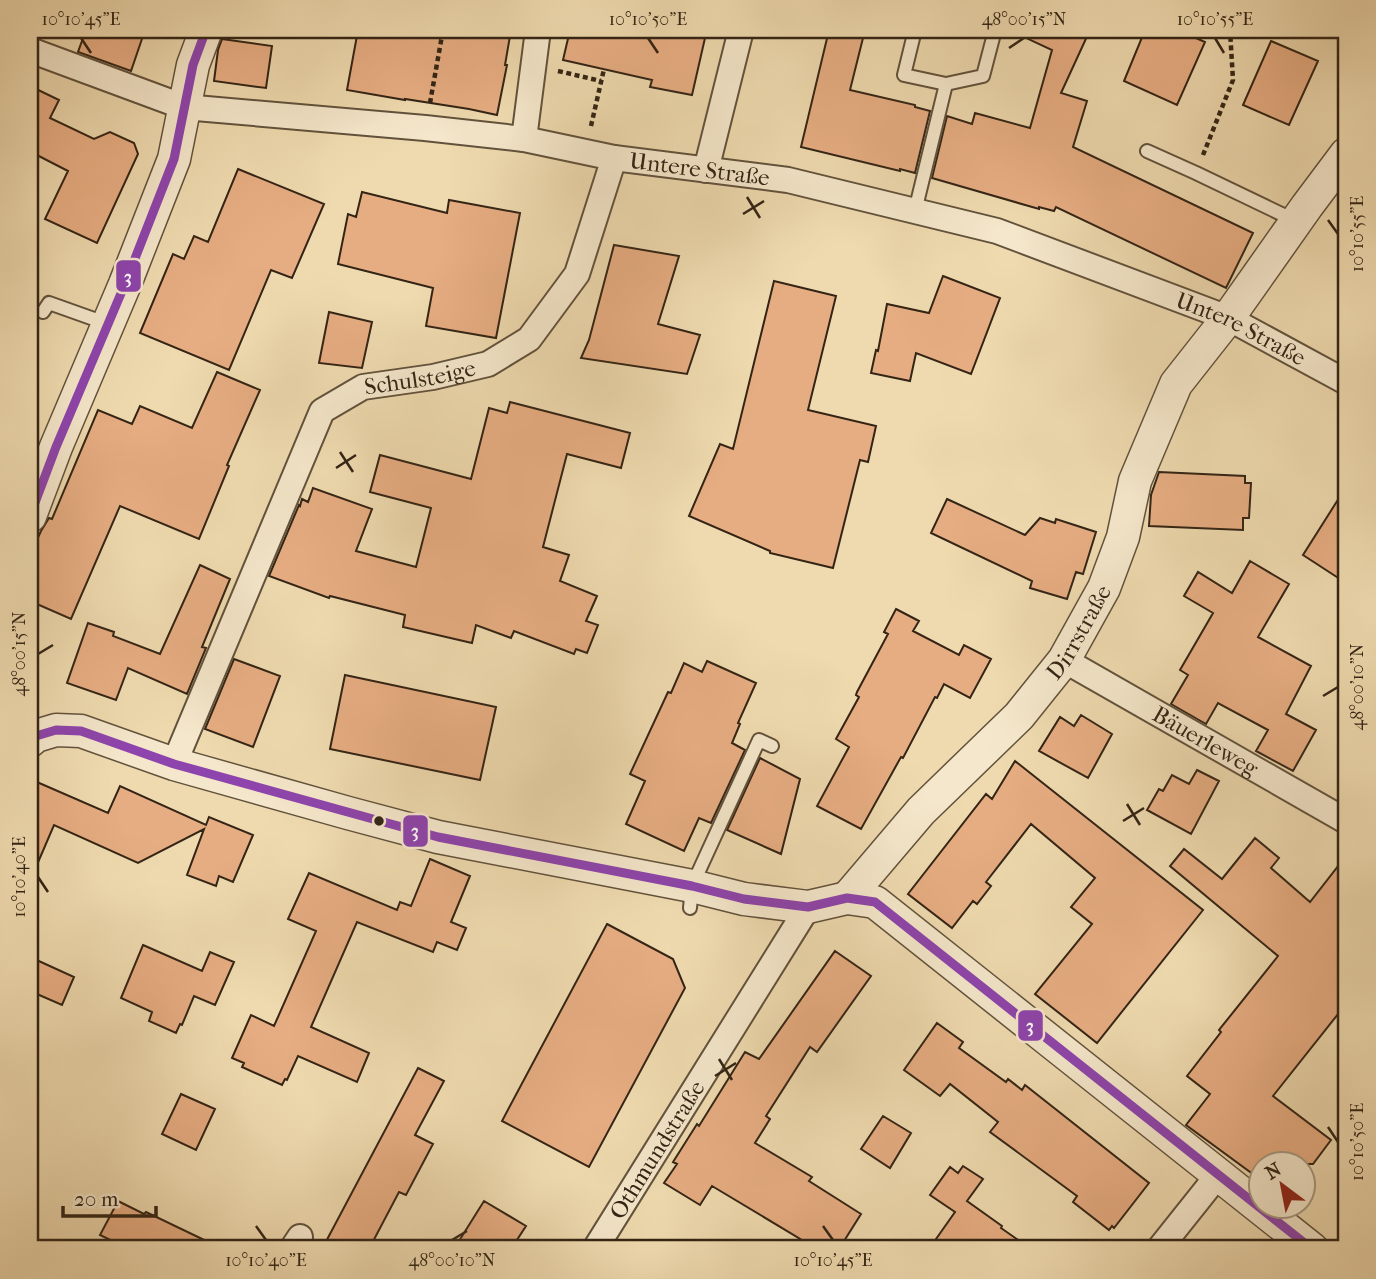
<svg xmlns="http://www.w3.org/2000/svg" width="1376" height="1279" font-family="'IM FELL French Canon',serif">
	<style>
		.building { fill: #e7ad82; stroke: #332415; stroke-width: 2 }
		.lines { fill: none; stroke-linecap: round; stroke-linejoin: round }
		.service-casing { stroke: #62523c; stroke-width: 16 }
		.minor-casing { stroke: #62523c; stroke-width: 28 }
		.tertiary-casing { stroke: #62523c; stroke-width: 35 }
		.path { stroke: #332415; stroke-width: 4.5; stroke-dasharray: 5 3.5; stroke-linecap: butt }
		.service { stroke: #f5e7cb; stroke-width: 12 }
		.minor { stroke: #f5e7cb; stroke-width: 24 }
		.tertiary { stroke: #f5e7cb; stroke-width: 32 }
		.bus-1-casing { stroke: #f5e7cb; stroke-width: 14 }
		.bus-1 { stroke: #8e44ad; stroke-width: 9 }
		.ticks { fill: none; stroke: #332415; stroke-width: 2.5 }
		.bus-dot { fill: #332415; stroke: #f5e7cb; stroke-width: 2.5 }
		.labels { text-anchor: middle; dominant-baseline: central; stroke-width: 7; stroke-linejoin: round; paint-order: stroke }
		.street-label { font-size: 23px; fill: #332415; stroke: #f5e7cb }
		.line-badge { stroke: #f5e7cb; stroke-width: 2.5 }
		.badge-label { font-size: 19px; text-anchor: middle; font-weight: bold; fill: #fff }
		.neatline { fill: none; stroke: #332415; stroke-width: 2.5 }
		.ticks-label { font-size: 18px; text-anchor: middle; fill: #332415 }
	</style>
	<rect width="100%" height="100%" fill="#efdaaf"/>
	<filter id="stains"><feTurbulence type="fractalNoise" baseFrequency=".00286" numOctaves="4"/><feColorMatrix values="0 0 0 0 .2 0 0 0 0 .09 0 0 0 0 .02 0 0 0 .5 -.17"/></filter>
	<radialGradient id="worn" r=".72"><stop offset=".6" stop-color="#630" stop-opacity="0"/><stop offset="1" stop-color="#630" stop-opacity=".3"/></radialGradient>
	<path class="building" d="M86,30H145L131,71L78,52Z
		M358,30H434L456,34L457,30H511L505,65H507L497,115L469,109L405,99V100L347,90Z
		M570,30H667L705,38L692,95L650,87L652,80L563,60Z
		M829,30H865L850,90L915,105V107L930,111L915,173L900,169V171L801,147Z
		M1009,30H1090L1061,93L1087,101L1073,147L1253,233L1226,288L1056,207L1054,211L1039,207V209L932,178L947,116L972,124L975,113L1030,128L1052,50Z
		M1145,30H1178L1205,42L1177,105L1124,81Z
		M222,39L272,46L266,88L214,81L218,50Z
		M1271,41L1318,61L1289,125L1243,105Z
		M30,86L59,100L50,118L94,139L110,132L134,143L138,154L97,243L45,219L68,171L33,153L30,161Z
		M238,169L324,204L292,278L271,270L229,370L140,333L173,254L184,259L194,236L208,242Z
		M362,192L447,213L449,200L520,213L496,338L426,326L433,288L338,264L348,214L356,217Z
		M614,245L679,256L658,324L700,335L687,374L581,358L589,340Z
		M943,276L1000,298L971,374L916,353L910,381L871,373L876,350L878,351L887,304L929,313Z
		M774,281L836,296L808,410L876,426L868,462L860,460L833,568L770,553V551L689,516L720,444L733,449Z
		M329,312L372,322L362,368L319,363Z
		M217,372L260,390L227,465L229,466L199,539L120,506L71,619L30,601V555L41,531L49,518L52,519L98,410L132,424L140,406L192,428Z
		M510,402L630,433L621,468L567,454L543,547L569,555L560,581L597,596L586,621L598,625L587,653L576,649L574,654L514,631L511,638L476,625L472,643L403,627L405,615L330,596L329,598L269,576L299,505L300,506L302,499L308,502L313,488L372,509L356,551L416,567L431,508L370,492L380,455L471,479L489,408L507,413Z
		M1159,472L1245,476V483H1251L1249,518H1243V530L1149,526L1151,495Z
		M1346,487V583L1303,555Z
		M947,499L1025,535L1040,518L1055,523L1056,519L1096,532L1083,574L1076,572L1067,599L1030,588L1032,581L931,533Z
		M1250,561L1289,584L1258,637L1311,666L1286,714L1316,730L1293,771L1256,751L1268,730L1218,703L1206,724L1171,704L1188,675L1180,670L1213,613L1184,596L1198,572L1232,593Z
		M200,565L230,579L202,647L206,648L187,694L128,668L116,700L67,683L88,623L114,632L113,636L160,654Z
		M896,609L919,621L913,631L959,655L964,645L991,659L970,698L944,684L937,698L935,697L903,758L901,757L861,829L817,806L849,747L836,739L859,697L856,695L857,692L888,634L884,632Z
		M234,659L280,676L253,747L205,729Z
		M707,661L756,683L738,723L740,724L732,743L745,750L711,823L699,818L684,851L626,824L645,781L630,774L668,692L671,693L684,663L702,672Z
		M345,675L496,707L480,780L330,749Z
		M1081,715L1112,734L1088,778L1039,751L1060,717L1074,726Z
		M760,758L800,779L781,854L727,830Z
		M1015,761L1203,910L1097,1043L1035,994L1092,924L1071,907L1095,878L1031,824L986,882L991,886L977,904L973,901L952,928L908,894L986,794L992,799Z
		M1197,770L1219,781L1191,834L1147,810L1159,789L1163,791L1172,775L1189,784Z
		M30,779L108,813L120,786L206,825L209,817L253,835L233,882L219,876L216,886L187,875L204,829L138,863L54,825L30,881Z
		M1255,838L1279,858L1271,868L1310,902L1346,856V1004L1273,1096L1331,1140L1313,1164H1261V1180L1186,1125L1210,1094L1187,1076L1221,1032L1219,1030L1278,956L1170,866L1184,849L1222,879Z
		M430,859L470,876L451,922L466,928L457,950L437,942L433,952L357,922L311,1027L369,1053L357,1082L298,1056L287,1080L285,1079L282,1085L242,1067L244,1063L232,1058L251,1015L274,1026L316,931L288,919L309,873L397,910L400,902L411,906Z
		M607,924L673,959L685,988L589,1167L502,1121Z
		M143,945L202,971L210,952L234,962L215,1005L194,996L182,1025L180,1024L176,1033L149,1021L152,1012L121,998Z
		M835,951L871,976L817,1052L810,1047L766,1116L770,1119L755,1143L812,1177L809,1181L861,1214L839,1249H817L712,1186L700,1205L664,1183L677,1164L673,1162L697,1124L699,1126L745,1052L759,1059Z
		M30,957L74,977L62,1005L30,991Z
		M937,1023L963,1042L959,1048L1006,1082L1008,1079L1022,1090L1025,1085L1149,1183L1114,1228L1112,1226L1109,1230L1073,1202L1077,1196L990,1132L998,1122L950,1084L940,1096L904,1070Z
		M418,1068L444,1081L415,1135L433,1144L406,1195L399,1192L369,1249H322Z
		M181,1094L215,1109L196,1150L162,1134Z
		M883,1116L911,1133L890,1168L861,1149Z
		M963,1166L983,1179L967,1201L1002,1226L1001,1228L1031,1249H929L955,1212L930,1195L950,1167L958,1173Z
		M118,1201L144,1214L146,1212L223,1249H129L100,1235Z
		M484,1201L526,1226L511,1249H454Z"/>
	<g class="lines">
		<defs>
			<path id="service" d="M946,84L983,76L995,30
				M1147,151L1196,173L1296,221
				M915,211L946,84L904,75L915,30
				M43,312L49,303L108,324
				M690,908L692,886L759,740L772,746"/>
			<g id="minor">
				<path id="s1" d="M30,50L184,107L425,128L524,139L614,158L788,180L997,231L1228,318L1346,382"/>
				<path d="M524,139L538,30"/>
				<path d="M706,170L741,30"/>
				<path id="s2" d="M1064,660L1346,821"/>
				<path id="s3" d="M174,764L322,411L363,387L433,377L488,364L529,339L577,274L614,158"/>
				<path d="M292,1249L300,1237"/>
				<path id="s4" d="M595,1249L808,907"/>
				<path d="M1159,1249L1218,1175"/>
			</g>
			<g id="tertiary">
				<path d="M30,516L56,447L125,284L174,159L193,65L206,30"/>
				<path d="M30,741L36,736L56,730L81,731L174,764L348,813L438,837L692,886L744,899L808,907L847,898L875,902L1312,1249"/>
				<path id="s5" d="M847,898L921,811L1019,716L1064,660L1104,588L1123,537L1135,481L1176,384L1228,318L1307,206L1346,154"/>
			</g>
		</defs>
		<use href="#service" class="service-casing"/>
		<use href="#minor" class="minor-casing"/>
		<use href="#tertiary" class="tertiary-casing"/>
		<path class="path" d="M558,71L601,81
			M430,103L443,30
			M591,126L604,69
			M1203,155L1233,80L1230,30"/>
		<use href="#service" class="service"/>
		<use href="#minor" class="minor"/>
		<use href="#tertiary" class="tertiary"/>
		<defs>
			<path id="bus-1" d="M30,516L56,447L125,284L174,159L193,65L206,30
				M30,720L36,736L56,730L81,731L174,764L438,837L692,886L744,899L808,907L847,898L875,902L1312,1249"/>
		</defs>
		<use href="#bus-1" class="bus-1-casing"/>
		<use href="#bus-1" class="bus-1"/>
	</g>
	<path class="ticks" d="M81,38L91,53M648,38L658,53M1215,38L1224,53M1009,48L1024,38M747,197L760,218M743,214L764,201M1328,220L1338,234M340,452L353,472M336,468L356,455M38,654L53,645M1323,696L1338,687M1127,804L1140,825M1123,821L1144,808M38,877L48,892M719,1059L732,1080M715,1076L736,1063M1328,1127L1338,1142M256,1226L266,1240M823,1226L833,1240M452,1240L467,1231"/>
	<circle class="bus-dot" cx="379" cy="821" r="6"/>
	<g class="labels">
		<g class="street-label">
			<text stroke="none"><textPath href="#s1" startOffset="684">Untere Straße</textPath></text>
			<text stroke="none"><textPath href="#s1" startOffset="1251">Untere Straße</textPath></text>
			<text stroke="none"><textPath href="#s3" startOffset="488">Schulsteige</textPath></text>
			<text stroke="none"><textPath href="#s5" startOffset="354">Dirrstraße</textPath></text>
			<text stroke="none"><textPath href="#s2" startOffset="163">Bäuerleweg</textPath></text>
			<text stroke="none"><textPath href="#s4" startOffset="117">Othmundstraße</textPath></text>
		</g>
	</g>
	<g class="line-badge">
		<rect x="115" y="259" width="27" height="34" rx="7" fill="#8e44ad"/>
		<rect x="402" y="814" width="27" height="34" rx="7" fill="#8e44ad"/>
		<rect x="1017" y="1009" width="27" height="33" rx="7" fill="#8e44ad"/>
	</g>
	<g class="badge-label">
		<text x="128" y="283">3</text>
		<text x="415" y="837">3</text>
		<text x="1030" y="1032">3</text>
	</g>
	<rect width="1376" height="1279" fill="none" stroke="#efdaaf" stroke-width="77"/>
	<g transform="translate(1282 1185) rotate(328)"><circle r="33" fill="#f5e7cb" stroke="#a79982" stroke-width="2"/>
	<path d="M0-5L12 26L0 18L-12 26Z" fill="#8f2418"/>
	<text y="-10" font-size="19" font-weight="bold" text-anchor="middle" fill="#332415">N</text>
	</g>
	<path d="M63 1206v10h93v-10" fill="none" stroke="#332415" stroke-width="3.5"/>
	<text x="74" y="1206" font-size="21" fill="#332415" stroke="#f5e7cb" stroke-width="5" paint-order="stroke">20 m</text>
	<rect x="38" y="38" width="1300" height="1202" class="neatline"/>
	<g class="ticks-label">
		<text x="81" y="25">10°10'45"E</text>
		<text x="648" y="25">10°10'50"E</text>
		<text x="1024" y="25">48°00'15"N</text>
		<text x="1215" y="25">10°10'55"E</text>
		<text transform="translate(1357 234) rotate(-90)" y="6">10°10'55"E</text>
		<text transform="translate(19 654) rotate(-90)" y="6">48°00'15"N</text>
		<text transform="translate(1357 687) rotate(-90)" y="6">48°00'10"N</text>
		<text transform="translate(19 877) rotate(-90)" y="6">10°10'40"E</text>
		<text transform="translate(1357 1142) rotate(-90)" y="6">10°10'50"E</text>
		<text x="266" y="1266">10°10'40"E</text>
		<text x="452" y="1266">48°00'10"N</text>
		<text x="833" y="1266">10°10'45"E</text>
	</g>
	<rect width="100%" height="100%" filter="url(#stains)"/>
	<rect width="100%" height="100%" fill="url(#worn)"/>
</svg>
